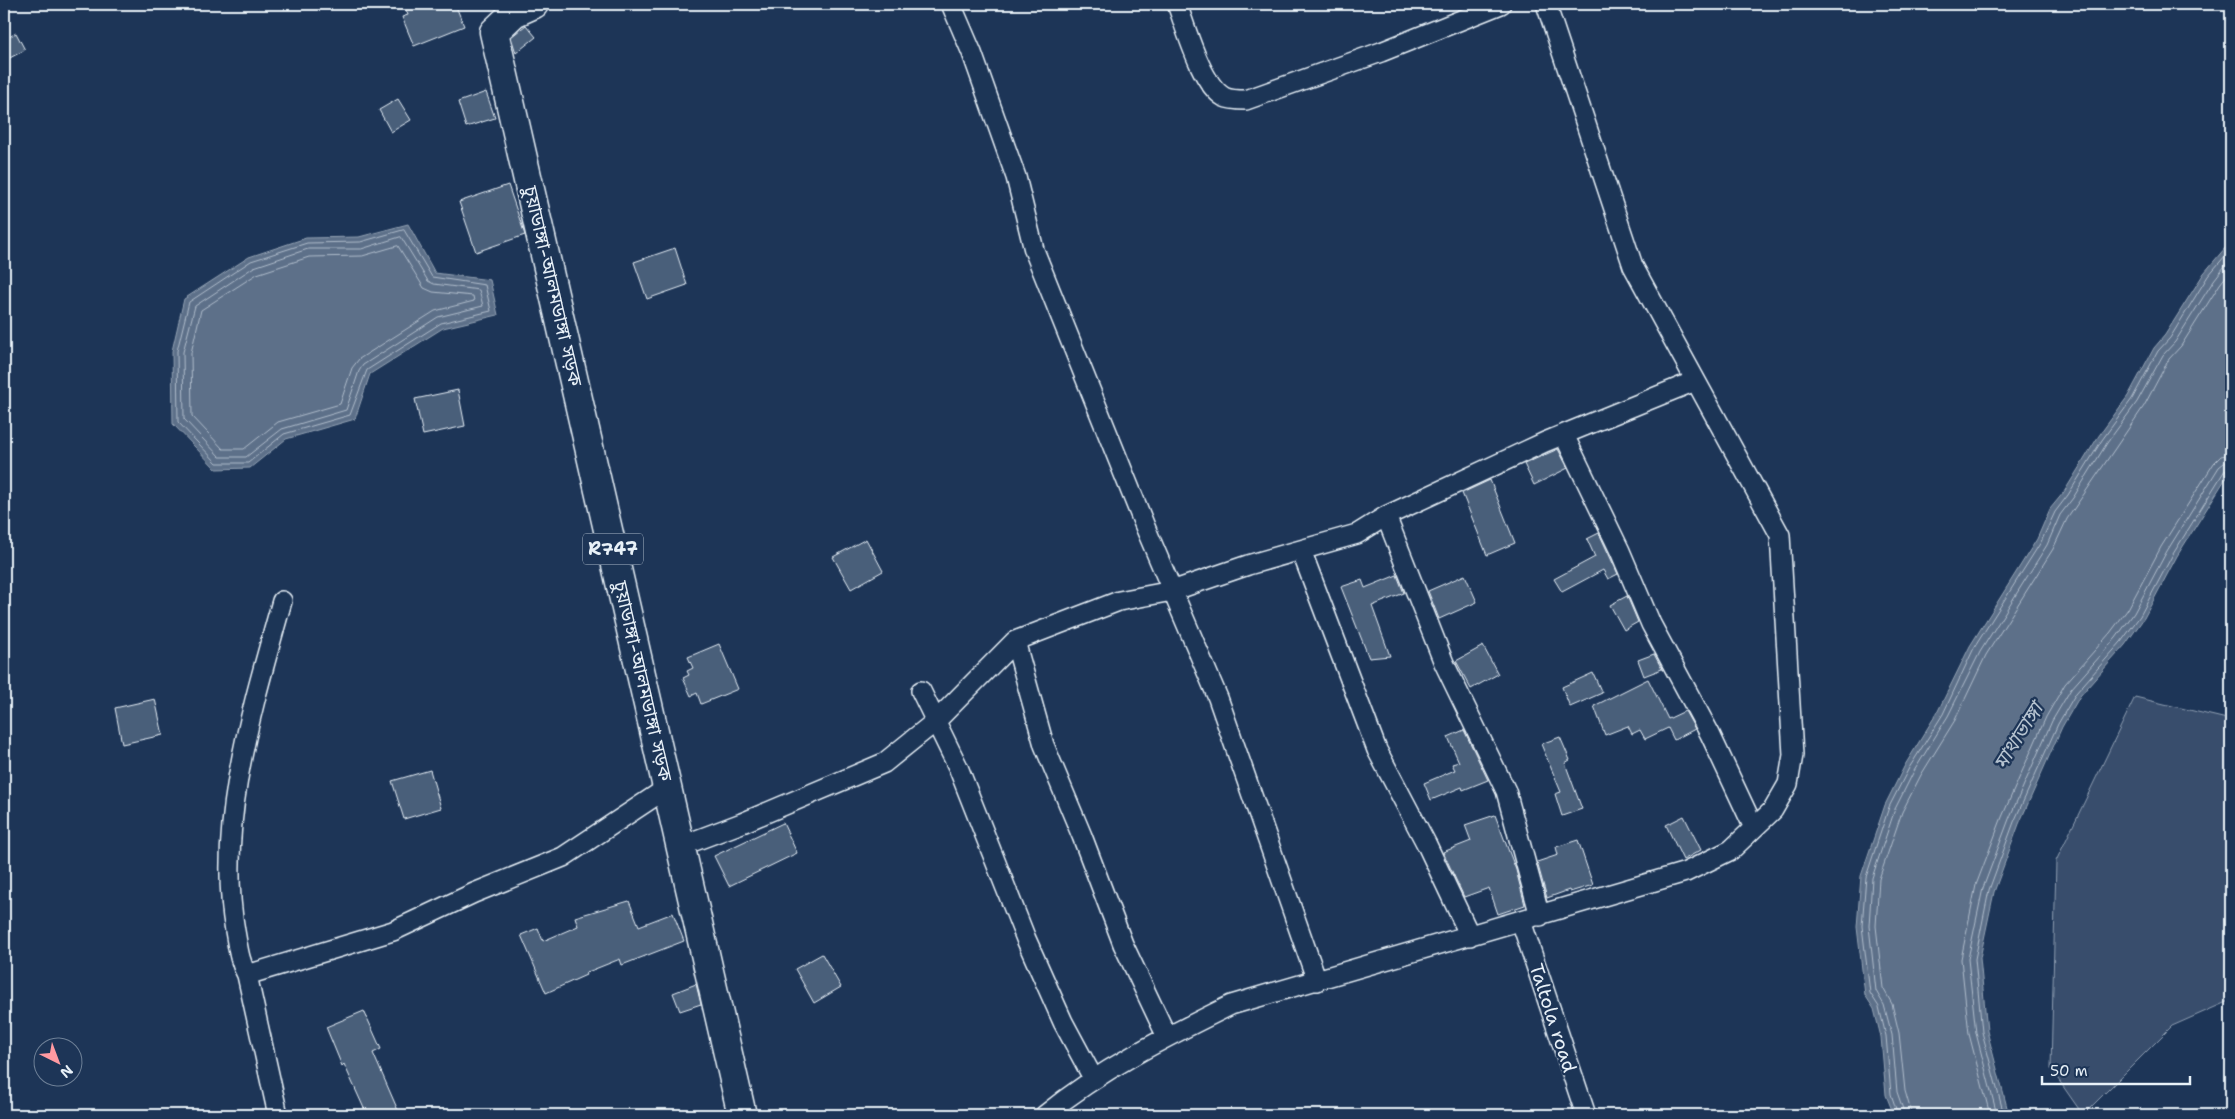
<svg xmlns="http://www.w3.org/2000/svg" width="2235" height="1119" font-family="'Shantell Sans','Noto Sans Bengali',sans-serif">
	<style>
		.green { fill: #374d6c; stroke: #909fb2 }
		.water { fill: #5d7089; stroke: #95a4b5 }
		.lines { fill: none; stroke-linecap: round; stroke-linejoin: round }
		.shore { stroke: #b0bdcc; stroke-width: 1 }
		.building { fill: #495e7a; stroke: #e8f1f8 }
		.minor-casing { stroke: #e8f1f8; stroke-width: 22 }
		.primary-casing { stroke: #e8f1f8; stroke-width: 31 }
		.minor { stroke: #1d3557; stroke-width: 19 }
		.primary { stroke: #1d3557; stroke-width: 28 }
		.labels { text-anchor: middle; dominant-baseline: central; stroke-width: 4.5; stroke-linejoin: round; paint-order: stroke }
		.shield { fill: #1d3557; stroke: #abb9c8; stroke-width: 1 }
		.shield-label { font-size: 18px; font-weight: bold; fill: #e8f1f8 }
		.street-label { font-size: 19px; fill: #e8f1f8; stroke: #1d3557 }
		.water-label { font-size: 20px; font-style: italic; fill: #b7c4d1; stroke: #1d3557 }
	</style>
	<rect width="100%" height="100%" fill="#1d3557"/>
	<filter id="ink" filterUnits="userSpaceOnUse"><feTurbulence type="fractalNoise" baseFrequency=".02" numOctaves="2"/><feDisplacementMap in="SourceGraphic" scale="10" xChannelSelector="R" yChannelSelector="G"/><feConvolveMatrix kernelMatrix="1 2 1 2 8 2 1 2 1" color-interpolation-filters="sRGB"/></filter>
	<g filter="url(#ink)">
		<path class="green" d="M2135,697L2231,720V1000L2172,1026L2083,1115L2051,1069L2056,861Z"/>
		<path class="water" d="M408,224L435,273L490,280L498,315L443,328L370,374L355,419L286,439L250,468L216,469L173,424L172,351L184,299L249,257L306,238L359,237Z
			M2231,241V470L2177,556L2144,618L2125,645L2080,696L2062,727L2019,824L1994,892L1980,958L1987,1031L2009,1115H1894L1886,1095L1881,1037L1874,1009L1865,995L1857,927L1861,876L1885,805L1905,765L1938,711L1970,646L2037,539L2050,509L2064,492L2098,437L2128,396L2154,348L2165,335L2204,273Z"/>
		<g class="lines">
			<path class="shore" d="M404,230L432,277L485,285L491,311L441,323L367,370L350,415L284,434L248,463H217L178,422L177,351L189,302L251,261L307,243L360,242Z
				M401,237L428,281L434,284L479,290L483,306L438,317L363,365L359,371L346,410L282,429L246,457H220L184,419L183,352L195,306L254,267L308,249H361Z
				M398,246L424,288L433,292L473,296L474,301L435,311L359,359L352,368L340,404L278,422L244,449H223L192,416L191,353L201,310L257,274L309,257L362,256Z
				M1898,1115L1891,1094L1886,1036L1879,1007L1870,993L1862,926L1866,877L1889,807L1909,768L1943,714L1974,648L2041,542L2055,512L2068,495L2102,440L2132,399L2158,351L2170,338L2208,276L2231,249
				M1905,1115L1897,1092L1892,1035L1884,1005L1876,991L1869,926L1872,878L1895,809L1914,771L1948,716L1980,652L2047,545L2060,515L2073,498L2107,443L2137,402L2163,355L2175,342L2214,280L2231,258
				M1912,1115L1905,1091L1899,1033L1892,1004L1883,988L1876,926L1879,879L1902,812L1921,775L1955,720L1986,655L2053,549L2067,519L2144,406L2169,359L2181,346L2220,284L2231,270
				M1990,1115L1969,1034L1961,959L1976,885L2002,817L2046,717L2065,684L2110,633L2128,609L2161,547L2214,463L2221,456L2231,454
				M1997,1115L1976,1033L1968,959L1983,888L2009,819L2052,721L2071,689L2116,638L2134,613L2167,551L2219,467L2224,463L2231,462
				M2004,1115L1982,1032L1975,959L1989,890L2014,822L2058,724L2076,693L2121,642L2140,616L2173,554L2225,470L2231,468"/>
		</g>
		<path class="building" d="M404,4H455L464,26L414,46L402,17L408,15Z
			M526,25L536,37L516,53L511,37Z
			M16,33L25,50L4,61V40Z
			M486,92L495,118L466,127L458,102Z
			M398,99L411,120L391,132L379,110Z
			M508,185L525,235L476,252L459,202Z
			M675,248L687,285L647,299L634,262Z
			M458,390L465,426L423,435L415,399Z
			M1558,449L1568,468L1534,485L1524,464Z
			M1490,480L1515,543L1487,555L1462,493Z
			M1599,533L1618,574L1608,579L1603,570L1562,592L1554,579L1595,557L1587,539Z
			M866,539L883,571L851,589L833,557Z
			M1397,575L1404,593L1372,606L1390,656L1369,658L1341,587L1362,580L1365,588Z
			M1465,575L1477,602L1439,619L1428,591Z
			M1627,596L1638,622L1624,630L1610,605Z
			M719,644L738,689L701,704L697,693L691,696L683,678L689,675L687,671L693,668L688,657Z
			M1483,646L1498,674L1471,689L1456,661Z
			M1654,654L1662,669L1644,676L1638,660Z
			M1593,673L1602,693L1570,707L1562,687Z
			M1648,679L1668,719L1685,711L1695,729L1674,740L1668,728L1645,739L1640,730L1632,734L1628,726L1605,735L1594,706Z
			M155,699L163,735L122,744L115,708Z
			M1464,730L1488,780L1463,790L1462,787L1431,800L1424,783L1455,770L1452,764L1459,762L1448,737Z
			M1560,737L1570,760L1565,763L1582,809L1562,816L1555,794L1561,792L1541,744Z
			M430,770L441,808L404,819L392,781Z
			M1495,815L1516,870L1525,905L1498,914L1489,888L1464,897L1443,852L1471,841L1465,825Z
			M1684,816L1701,850L1683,860L1666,825Z
			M783,823L797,853L729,886L714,856Z
			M1578,840L1593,885L1570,892L1569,890L1547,898L1537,862L1558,855L1556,847Z
			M629,901L639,926L673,913L684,941L622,965L620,959L585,973L586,975L546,993L521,935L538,928L543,941L578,926L575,917Z
			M822,954L841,987L814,1003L795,969Z
			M696,984L701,1004L680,1011L673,993Z
			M364,1011L381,1049L373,1053L400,1115H367L344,1064L342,1066L326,1027Z"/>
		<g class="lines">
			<defs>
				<path id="minor" d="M951,4L972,53L1016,177L1034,250L1146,529L1218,698L1317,981
					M1177,4C1186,28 1201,84 1224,97C1230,100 1239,100 1246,100L1381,52L1501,4
					M1564,435L1620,551L1651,624L1710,734L1754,828
					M1386,516L1444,663L1506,791L1540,916
					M1301,550L1377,750L1427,845L1470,936
					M1015,641L1044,745L1082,836L1123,944L1167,1037
					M921,691L958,767L1026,939L1063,1022L1093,1078
					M681,846L742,823L884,763L936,721L1015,641L1119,601L1172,591L1248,565L1357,534L1386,516L1545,442L1695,381
					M1521,921L1586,1115
					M247,975C239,961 238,947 235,931C216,822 253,706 282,601
					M278,1115L247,975L393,931L474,893L563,857L667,788
					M1045,1115C1101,1069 1166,1037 1231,1005L1686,872L1731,850L1773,810L1788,784L1793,755L1780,535L1633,266L1546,4"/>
				<path id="primary" d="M534,4L514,13L494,32L742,1115"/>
			</defs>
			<use href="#minor" class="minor-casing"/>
			<use href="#primary" class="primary-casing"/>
			<use href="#minor" class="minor"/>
			<use href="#primary" class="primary"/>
		</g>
	</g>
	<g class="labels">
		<rect class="shield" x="583" y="533.5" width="60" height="31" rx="4"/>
		<g class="shield-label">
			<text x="613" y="549">R747</text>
		</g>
		<g class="street-label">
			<text transform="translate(553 286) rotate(77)">চুয়াডাঙ্গা-আলমডাঙ্গা সড়ক</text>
			<text transform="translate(643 681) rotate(77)">চুয়াডাঙ্গা-আলমডাঙ্গা সড়ক</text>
			<text transform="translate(1553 1018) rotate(72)">Taltola road</text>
		</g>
		<g class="water-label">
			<text transform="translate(2018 736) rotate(-58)">মাথাভাঙ্গা</text>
		</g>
	</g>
	<rect width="2235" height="1119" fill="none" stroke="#1d3557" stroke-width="20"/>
	<rect x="10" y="10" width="2215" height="1099" fill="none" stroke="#e8f1f8" stroke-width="2" filter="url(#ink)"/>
	<g transform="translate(58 1062) rotate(138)"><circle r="24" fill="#1d3557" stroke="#6e8097"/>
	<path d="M0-4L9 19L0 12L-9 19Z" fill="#ff9aa2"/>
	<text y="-8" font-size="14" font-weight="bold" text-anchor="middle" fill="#e8f1f8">N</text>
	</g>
	<path d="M2042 1076v8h148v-8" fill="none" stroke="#e8f1f8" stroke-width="2.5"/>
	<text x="2050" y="1076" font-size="15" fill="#e8f1f8" stroke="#1d3557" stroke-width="4" paint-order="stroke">50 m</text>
</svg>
